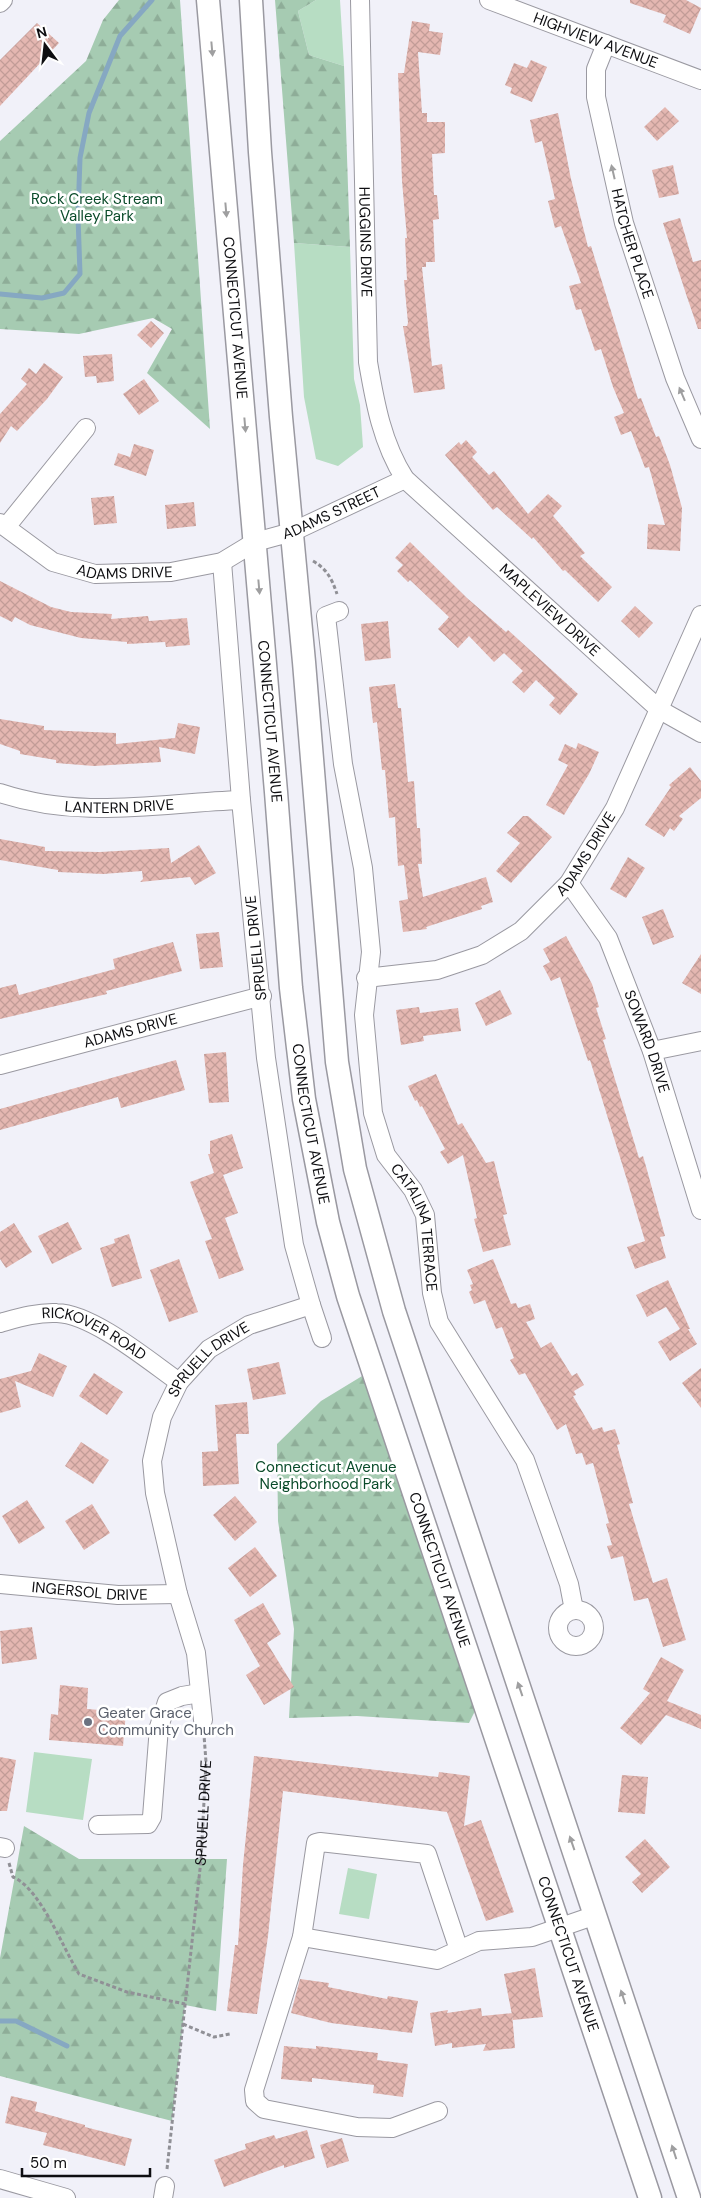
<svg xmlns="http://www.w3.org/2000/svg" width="701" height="2198" font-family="'DM Sans',sans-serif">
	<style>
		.green { fill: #b7ddc3 }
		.forest { fill: url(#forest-firs) }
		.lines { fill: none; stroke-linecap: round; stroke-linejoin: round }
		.stream { stroke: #86a8c2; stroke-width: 5 }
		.building { fill: url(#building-cross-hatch) }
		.minor-casing { stroke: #9a99a1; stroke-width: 20 }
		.major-casing { stroke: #9a99a1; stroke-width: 25 }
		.path { stroke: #909096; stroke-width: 3; stroke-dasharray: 4 2.5; stroke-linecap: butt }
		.minor { stroke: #fff; stroke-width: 18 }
		.major { stroke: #fff; stroke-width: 22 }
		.oneway { fill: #9f9fa0 }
		.worship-dot { fill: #6b7280; stroke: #fff; stroke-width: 2 }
		.labels { text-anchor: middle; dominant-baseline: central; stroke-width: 5; stroke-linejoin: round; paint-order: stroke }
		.street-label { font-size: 15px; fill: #0e0e11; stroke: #fff }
		.park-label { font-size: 15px; fill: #0a4b2a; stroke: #fff }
		.worship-label { font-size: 15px; fill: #5b616d; stroke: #fff; text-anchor: start }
	</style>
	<defs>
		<pattern id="forest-firs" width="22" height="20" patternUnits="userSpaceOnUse" patternTransform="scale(1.25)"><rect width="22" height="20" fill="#a6cbb2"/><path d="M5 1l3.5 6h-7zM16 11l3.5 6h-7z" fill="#8ead98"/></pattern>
		<pattern id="building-cross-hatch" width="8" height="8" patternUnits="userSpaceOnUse" patternTransform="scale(1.25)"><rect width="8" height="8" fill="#e4b7b1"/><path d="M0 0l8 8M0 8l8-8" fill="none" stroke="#c29c97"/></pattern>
	</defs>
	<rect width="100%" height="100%" fill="#f1f1f9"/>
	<path class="green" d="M316,0H340L344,66L309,55L298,11Z
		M294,243L350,247L354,379L360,405L363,447L338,466L316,459L304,397Z
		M34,1752L92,1759L83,1820L26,1812Z
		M348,1868L377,1874L369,1919L339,1914Z"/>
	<path class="forest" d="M119,0H180L210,429L147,373L172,329L153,318L79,334L0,329V141L86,61L103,20Z
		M275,0H316L298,11L309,55L344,66L350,247L294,243Z
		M372,1370L482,1697L469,1723L357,1716L289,1718L294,1629L278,1521L277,1444L321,1401Z
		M24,1826L79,1859H227L216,2011L185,2005L172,2121L0,2076V1958Z"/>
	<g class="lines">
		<path class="stream" d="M0,294L42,298L64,293L80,274L78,216L80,158L89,113L120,36L152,0
			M0,2021H16L67,2046"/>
	</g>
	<path class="building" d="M630,0H686L701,8L690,34L663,22L666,15L630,3Z
		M412,21L430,24L429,31L443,33L440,55L418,52L422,113H427V122H445V153L432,154L434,195H437L439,219L433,220L435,262H426V267H422L432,366L442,364L445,389L414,393L403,326H407L408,323L404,280H407L405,238H407L402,181L398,73H404Z
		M37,23L59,43L0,106V60Z
		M531,60L547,67L532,102L510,93L512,88L505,85L514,63L527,68Z
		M665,107L679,121L657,141L644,127Z
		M558,113L571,179L588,247L591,246L638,399L641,398L656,437L659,436L670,465L682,508L680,551L647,549L648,524L665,525L649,467L645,468L631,431L621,435L614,417L624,413L613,387L601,349L595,351L581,309L576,310L569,286L581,283L561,226L555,228L548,201L555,199L542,141L535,143L530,120Z
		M673,165L679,194L659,198L652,170Z
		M680,218L693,262L701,260V329H698L686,294L663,223Z
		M151,321L164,333L151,348L137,335Z
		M112,354L114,381L97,383L96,376L85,377L83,356Z
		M44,363L63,377L47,399L17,431L11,426L0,443V414L27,384L21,379L29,368L36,374Z
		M144,379L159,401L139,415L123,394Z
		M466,440L477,452L472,457L489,475L494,471L528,514L548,494L562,506L553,516L585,553L580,556L612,587L598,602L565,570L563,571L533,537L532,539L497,507L493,510L445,455L459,442L461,445Z
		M134,444L154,450L146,476L114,465L118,453L130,457Z
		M114,496L117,523L94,525L91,498Z
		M194,502L196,526L167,529L165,505Z
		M410,542L467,598L506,632L508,630L578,694L560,715L549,705L555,698L536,680L524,693L512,682L523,671L504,653L494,662L469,636L458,648L438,629L449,617L410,580L408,582L397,571L403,565L395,558Z
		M0,581L51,607L71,612L112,614L111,619L148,616L149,621L187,618L190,645L166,647L165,642L127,644V642L81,638L30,625L15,617L12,622L0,616Z
		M635,606L653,623L639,638L621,621Z
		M388,621L391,658L365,661L361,624Z
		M395,684L398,708H401L408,782L414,781L417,828H420L422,864H418L423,897L486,877L493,902L481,906L482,909L426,927L427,929L403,932L399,901L408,899L404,865L398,866L395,817L389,818L385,770H382L377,722L373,723L369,687Z
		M0,719L44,726V730L116,733V744L175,738L178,723L200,727L195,754L159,747L161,762L94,766L56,763V760L20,754V751L0,744Z
		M578,743L599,752L589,774L564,815L546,805L568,765L558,760L565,744L576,749Z
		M690,767L701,781V798L679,816L683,819L674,831L670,828L664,837L645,825L671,787L669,785Z
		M523,816H528L552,837L511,883L496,871L520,843L507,833Z
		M0,839L45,847V851L100,852L169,848L171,863L199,845L216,873L195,885L190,877L140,882L143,879L142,871L103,874L58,872V870L0,860Z
		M628,857L645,868L626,898L610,889Z
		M663,909L674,937L653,945L642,917Z
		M219,932L223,967L200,969L196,934Z
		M566,936L592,984L599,1007L596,1008L606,1039L603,1040L639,1158L643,1156L647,1170L665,1236L660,1237L666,1258L635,1269L627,1247L645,1241L627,1180L590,1060L588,1061L560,977L551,981L543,966L550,962L543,949Z
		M173,942L182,971L106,991L107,994L0,1019V988L16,984L19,995L115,969L113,959Z
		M701,954V994L682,983Z
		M500,990L512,1014L486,1026L475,1003Z
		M419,1007L420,1013L458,1008L461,1031L423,1036L424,1041L401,1045L396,1010Z
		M226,1052L229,1102L209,1103L204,1054Z
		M176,1060L185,1090L121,1108L118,1097L0,1130V1109Z
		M436,1074L458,1125L462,1123L486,1163L494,1161L507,1214L503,1215L511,1245L483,1252L474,1219L477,1218L463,1155L448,1164L440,1152L445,1149L422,1106L420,1107L417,1100L415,1101L408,1086Z
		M232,1134L243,1168L223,1175L238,1213L225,1218L244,1270L219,1279L205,1241L212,1239L190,1182L214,1173L208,1154H210V1141Z
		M68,1222L82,1249L52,1264L38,1236Z
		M14,1223L32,1252L6,1268L0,1259V1232Z
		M129,1234L142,1278L112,1287L100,1248L115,1243L114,1239Z
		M179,1259L198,1312L169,1322L150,1270Z
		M493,1259L511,1304L516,1303L518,1308L530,1304L535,1319L526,1322L541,1348L551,1342L572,1376L577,1373L584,1385L574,1391L576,1395L573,1396L593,1430L602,1427L604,1432L615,1429L620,1444L617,1445L633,1503L629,1504L653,1583L667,1578L686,1640L663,1647L648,1598L634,1601L623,1556L611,1559L607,1546L612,1545L606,1524L609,1523L593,1463L586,1465L582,1453L576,1454L566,1424L557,1430L525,1373L519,1375L510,1360L514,1358L502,1327L496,1329L485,1300L474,1304L469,1292L472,1290L470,1285L473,1284L467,1270Z
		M668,1280L690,1329H688L697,1344L670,1361L658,1342L680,1329L666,1307L647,1317L636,1295Z
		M39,1353L67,1366L53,1397L15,1381L21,1407L0,1413V1379L31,1371Z
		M279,1362L286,1394L253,1400L247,1369Z
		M701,1368V1408L682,1383Z
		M94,1373L123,1392L107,1415L79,1396Z
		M247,1402L249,1434H236L239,1484L203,1486L202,1452L218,1451L215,1405Z
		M81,1442L109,1460L93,1484L65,1466Z
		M235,1496L257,1522L235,1541L213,1515Z
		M27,1500L45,1528L19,1544L2,1516Z
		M92,1504L110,1533L84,1550L65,1521Z
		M255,1547L277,1576L250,1597L228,1568Z
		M263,1603L281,1634L267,1643L294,1687L264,1705L246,1675L260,1666L234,1620Z
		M32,1627L37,1659L2,1664L0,1631Z
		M661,1657L684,1670L667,1701L701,1715V1729L666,1715L641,1745L620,1728L650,1693L643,1689Z
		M60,1685L88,1688L87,1709L126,1712L123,1746L49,1740L51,1714L58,1715Z
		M254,1756L438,1777L439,1772L470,1776L464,1826L481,1820L514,1912L486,1921L447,1812L283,1791L268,1936L257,2014L227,2011L235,1945H238L243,1865Z
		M0,1757L16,1760L7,1811H0Z
		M622,1775L648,1777L645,1814L618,1812Z
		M645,1839L670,1867L642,1893L632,1882L641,1874L625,1857Z
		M535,1968L543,2017L513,2020L504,1974Z
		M300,1979L329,1983L328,1987L387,1999L388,1996L418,2001L412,2033L331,2023L291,2013Z
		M481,2008L482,2016L512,2013L515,2048L483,2051L486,2044L452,2048V2043L435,2046L430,2013L448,2010L447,2013Z
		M284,2046L316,2049V2046L378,2053L377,2060L408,2064L403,2097L373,2093L374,2085L312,2078V2082L281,2079Z
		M11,2096L37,2102L35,2111L85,2125V2127L132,2139L125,2166L43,2145L47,2133L5,2123Z
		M307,2130L315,2158L284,2168V2165L224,2187L214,2160L246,2149L245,2144L274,2135L276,2139Z
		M342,2138L349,2161L327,2168L320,2145Z"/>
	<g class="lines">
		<defs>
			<g id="minor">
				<path id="s2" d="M360,0L368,362C375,403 382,443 405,479L660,710L701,733"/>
				<path id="s3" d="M489,0L701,80"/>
				<path d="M0,3L3,0"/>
				<path id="s4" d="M606,44L596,69V97L624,223L675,378L701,439"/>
				<path id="s5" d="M0,523L53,562L95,574L171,572L222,562L255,542L292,532L405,479"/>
				<path d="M6,527L86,428"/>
				<path id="s6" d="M339,611L326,616L343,764L363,868L371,952L364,1015L373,1113L386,1155L413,1190L425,1215L432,1293L439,1322L525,1460L569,1584L574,1610"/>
				<path id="s7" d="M0,793C82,820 157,803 241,800"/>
				<path id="s8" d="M569,883L608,938L652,1051L701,1210"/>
				<path id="s9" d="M366,978L437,970L482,955L521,931L569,883L615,808L701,615"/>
				<path d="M652,1051L701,1041"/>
				<path id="s10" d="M0,1065L262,996"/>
				<path d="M311,1305L322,1338"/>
				<path id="s11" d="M0,1323C18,1318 37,1312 57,1313C93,1314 149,1361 179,1382"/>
				<path id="s12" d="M0,1584L118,1595L178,1594"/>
				<circle cx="576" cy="1628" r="18"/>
				<path id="s13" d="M203,1720L196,1653L178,1594L155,1493L152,1461L162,1417L179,1382L209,1349L249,1325L311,1305L294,1245L266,1058L241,800L222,562"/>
				<path d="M98,1825L148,1824L152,1817L159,1727L167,1702L182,1696L200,1693"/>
				<path d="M0,1847L5,1848"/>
				<path d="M302,1937L254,2090L255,2101L264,2109L357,2127L392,2128L438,2111"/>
				<path d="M459,1950L427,1854L320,1842L316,1843L302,1937L437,1960L479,1941L532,1937L596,1915"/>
				<path d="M0,2179L66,2198"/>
				<path d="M163,2198L165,2186"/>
			</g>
			<g id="major">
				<path id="s14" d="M208,0L276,792L291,988L304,1099L328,1222L348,1296L650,2198"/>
				<path d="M251,0L260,152L281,417L304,662L337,1062L355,1169L394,1311L689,2198"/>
			</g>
		</defs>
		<use href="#minor" class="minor-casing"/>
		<use href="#major" class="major-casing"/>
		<g class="path">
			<path d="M313,561C327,569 332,579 337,594"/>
			<path d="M124,1729L142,1732"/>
			<path d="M9,1863L13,1877C40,1888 63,1948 79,1974L127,1992L185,2004"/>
			<path d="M183,2024L214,2037L230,2034"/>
			<path id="s1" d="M167,2169L201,1860L206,1762L204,1735"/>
		</g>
		<use href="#minor" class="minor"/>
		<use href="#major" class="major"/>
	</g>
	<defs><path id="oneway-solid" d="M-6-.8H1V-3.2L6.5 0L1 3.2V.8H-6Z" transform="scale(1.25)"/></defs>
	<g class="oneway">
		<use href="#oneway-solid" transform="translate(212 49) rotate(85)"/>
		<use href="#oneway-solid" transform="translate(613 172) rotate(-103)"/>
		<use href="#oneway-solid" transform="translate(226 210) rotate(85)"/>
		<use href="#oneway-solid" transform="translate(682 394) rotate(-113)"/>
		<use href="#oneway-solid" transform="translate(245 425) rotate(85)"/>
		<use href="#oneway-solid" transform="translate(259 587) rotate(85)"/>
		<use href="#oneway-solid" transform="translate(520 1689) rotate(-109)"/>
		<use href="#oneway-solid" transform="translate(572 1843) rotate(-109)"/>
		<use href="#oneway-solid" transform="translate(623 1997) rotate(-108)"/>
		<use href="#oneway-solid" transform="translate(674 2152) rotate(-108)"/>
	</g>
	<circle class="worship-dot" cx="88" cy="1722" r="5"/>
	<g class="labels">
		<g class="street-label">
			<text stroke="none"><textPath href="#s3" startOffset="114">HIGHVIEW AVENUE</textPath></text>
			<text stroke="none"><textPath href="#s2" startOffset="242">HUGGINS DRIVE</textPath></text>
			<text stroke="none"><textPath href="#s4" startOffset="206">HATCHER PLACE</textPath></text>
			<text stroke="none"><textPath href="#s14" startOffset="319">CONNECTICUT AVENUE</textPath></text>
			<text stroke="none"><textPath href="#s5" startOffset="358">ADAMS STREET</textPath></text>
			<text stroke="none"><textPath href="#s5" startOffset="139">ADAMS DRIVE</textPath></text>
			<text stroke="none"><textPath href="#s2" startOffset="681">MAPLEVIEW DRIVE</textPath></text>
			<text stroke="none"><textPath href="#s14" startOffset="724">CONNECTICUT AVENUE</textPath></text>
			<text stroke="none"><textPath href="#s7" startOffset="121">LANTERN DRIVE</textPath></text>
			<text stroke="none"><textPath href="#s9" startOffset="266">ADAMS DRIVE</textPath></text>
			<text transform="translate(256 948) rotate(-96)">SPRUELL DRIVE</text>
			<text stroke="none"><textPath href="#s10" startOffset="135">ADAMS DRIVE</textPath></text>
			<text stroke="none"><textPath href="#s8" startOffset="178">SOWARD DRIVE</textPath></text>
			<text stroke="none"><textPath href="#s14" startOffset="1129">CONNECTICUT AVENUE</textPath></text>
			<text stroke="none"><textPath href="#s6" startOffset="640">CATALINA TERRACE</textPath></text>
			<text stroke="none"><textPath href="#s11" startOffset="100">RICKOVER ROAD</textPath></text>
			<text stroke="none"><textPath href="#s13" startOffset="386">SPRUELL DRIVE</textPath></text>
			<text stroke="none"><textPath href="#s14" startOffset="1594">CONNECTICUT AVENUE</textPath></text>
			<text stroke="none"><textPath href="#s12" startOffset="90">INGERSOL DRIVE</textPath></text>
			<text stroke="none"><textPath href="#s1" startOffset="358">SPRUELL DRIVE</textPath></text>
			<text stroke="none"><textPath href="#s14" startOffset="1999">CONNECTICUT AVENUE</textPath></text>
		</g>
		<g class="park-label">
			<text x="97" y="199">Rock Creek Stream<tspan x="97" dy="17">Valley Park</tspan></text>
			<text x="326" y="1467">Connecticut Avenue<tspan x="326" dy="17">Neighborhood Park</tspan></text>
		</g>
		<g class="worship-label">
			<text x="98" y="1713">Geater Grace<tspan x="98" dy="17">Community Church</tspan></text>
		</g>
	</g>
	<g transform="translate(45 45) rotate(345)" stroke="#ffffff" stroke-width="4" paint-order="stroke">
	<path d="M0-4L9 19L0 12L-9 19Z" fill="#0e0e11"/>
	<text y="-8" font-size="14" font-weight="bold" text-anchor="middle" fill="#0e0e11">N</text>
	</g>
	<path d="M22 2168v8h128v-8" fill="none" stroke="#0e0e11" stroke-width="2.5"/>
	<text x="30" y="2168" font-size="15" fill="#0e0e11" stroke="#ffffff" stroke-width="4" paint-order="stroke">50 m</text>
</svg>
